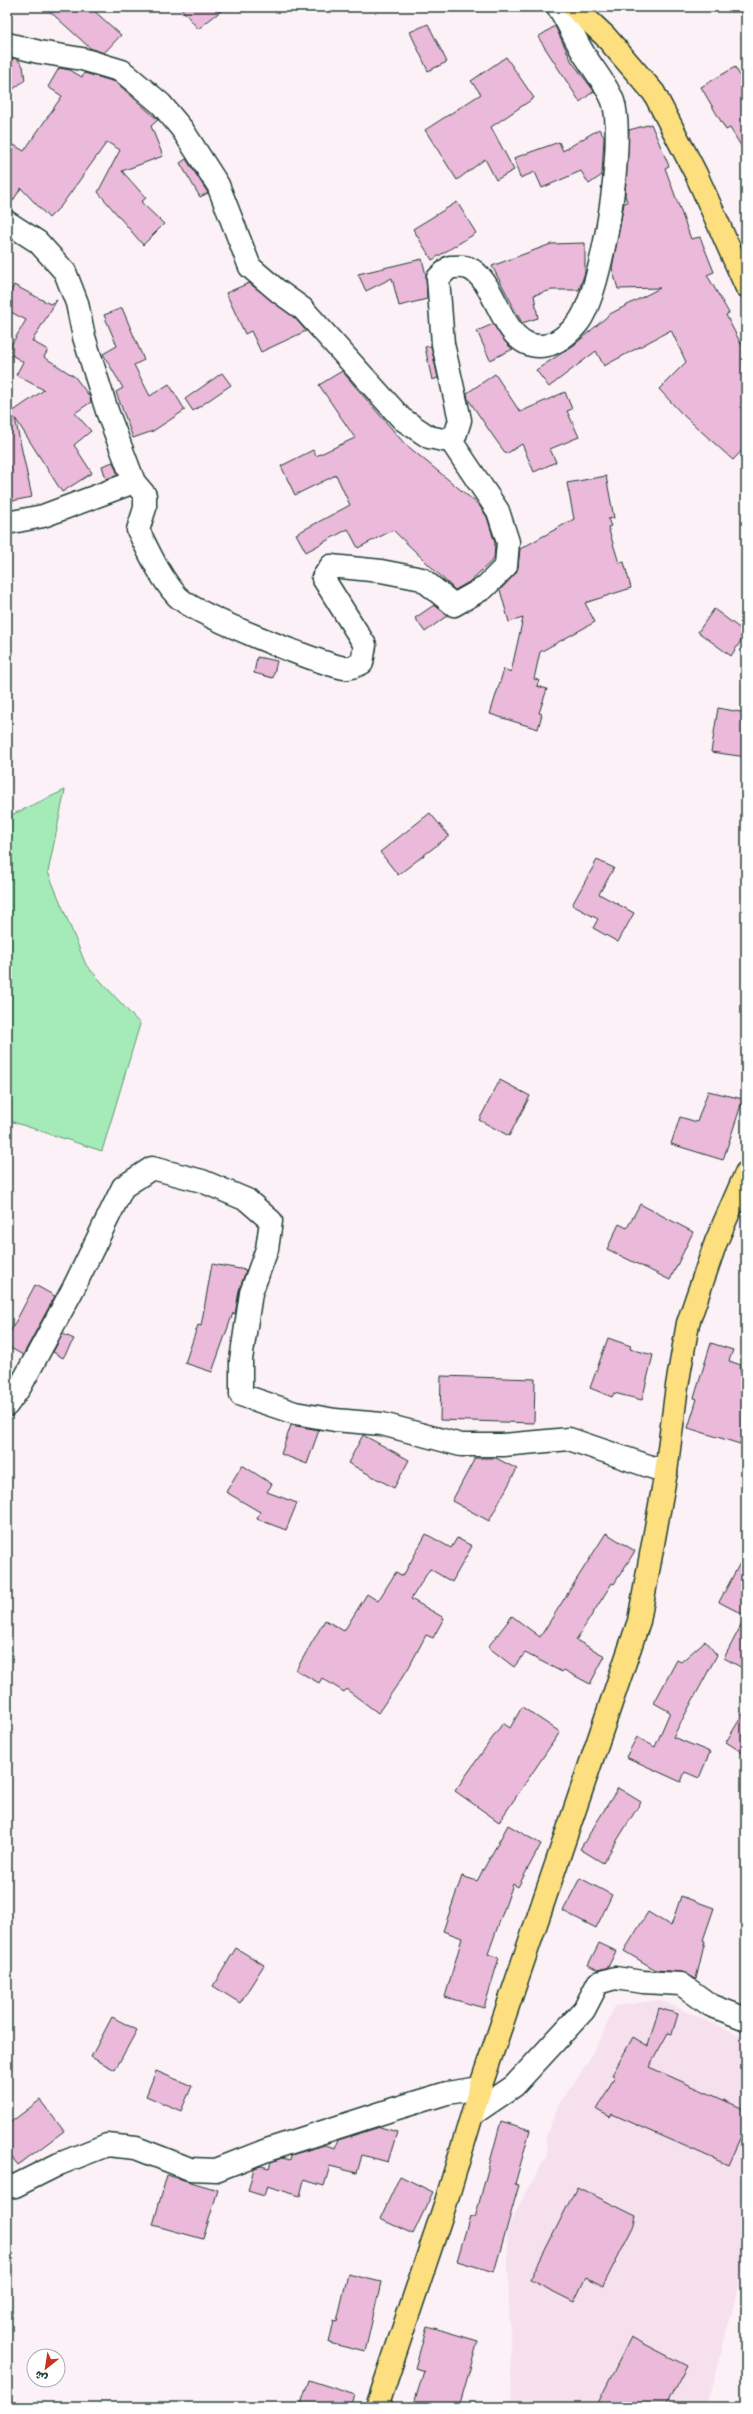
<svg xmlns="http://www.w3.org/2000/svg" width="753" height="2414" font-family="Itim,'Playpen Sans Arabic',sans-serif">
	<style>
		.built { fill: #f6e0ee }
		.green { fill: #a5ebb7; stroke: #629476 }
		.building { fill: #ebb9d9; stroke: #1f3d34 }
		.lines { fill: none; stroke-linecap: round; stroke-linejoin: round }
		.minor-casing { stroke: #1f3d34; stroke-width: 25 }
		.major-casing { stroke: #1f3d34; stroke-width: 25 }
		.minor { stroke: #fff; stroke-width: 22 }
		.major { stroke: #fddf80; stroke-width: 22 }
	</style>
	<rect width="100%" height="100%" fill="#fbf1f7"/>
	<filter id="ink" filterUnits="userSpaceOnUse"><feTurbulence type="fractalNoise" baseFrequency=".025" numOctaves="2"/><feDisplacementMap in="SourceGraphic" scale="8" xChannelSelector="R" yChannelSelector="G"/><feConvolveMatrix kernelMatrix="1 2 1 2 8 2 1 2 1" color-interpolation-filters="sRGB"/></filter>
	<g filter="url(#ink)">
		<path class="built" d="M660,2000L746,2038V2260L706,2407H512L507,2228L547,2155L546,2136L559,2104L580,2075L601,2038L615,2006Z"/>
		<path class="green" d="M65,790L48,872L86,965L140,1024L102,1151L7,1120V817Z"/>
		<path class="building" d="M45,7H90L121,35L104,53L90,48Z
			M180,7H226L198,29Z
			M428,24L447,62L428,71L410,32Z
			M555,26L572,62L594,91L580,102L538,37Z
			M7,57L17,59L23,66L25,80L7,94Z
			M506,57L534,98L491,127L514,170L496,180L485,159L457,180L425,130L481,94L471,81Z
			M735,67L746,86V154L730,128L726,130L701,87Z
			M59,68L70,70L82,77L84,73L116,82L158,120L151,126L163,156L122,171L146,198L141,202L164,224L143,245L98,192L120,150L107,142L61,206L49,218L21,188L7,210V141L24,151L62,96L48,87Z
			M651,124L669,166L665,168L691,239L700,237L714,272L707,275L729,313L726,315L741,344L746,342V446L733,460L682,414L659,389L686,362L671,330L604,366L596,351L549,387L536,370L574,345L610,314L660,288L618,289L612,268L624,203L627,202L625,195L629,130Z
			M599,129L604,137L602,175L589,184L581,171L542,188L535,172L520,178L514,158L559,142L563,151Z
			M186,159L208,193L200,197L180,163Z
			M457,202L476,233L432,260L413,229Z
			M585,243V272L579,290H552L534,295L538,318L522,323L492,266L551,244Z
			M422,259L426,275L427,299L399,306L392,278L366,291L358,274Z
			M249,283L295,318L306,331L261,352L251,331L245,334L226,293Z
			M14,285L50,304L57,300L32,341L48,350L44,357L75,377L90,397L91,402L75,413L91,431L74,445L92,473L62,492L15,418L32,497L7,502V413L12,412L44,390L16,375L23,362L7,352L26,320L7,310V299Z
			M122,308L144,360L134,365L150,396L169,384L185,410L153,431L133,438L116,392L123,388L103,354L117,346L104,315Z
			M493,324L507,344L513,349L490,360L477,331Z
			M431,346L438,378L432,380L425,347Z
			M342,371L404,443L479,505L487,517L495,543L494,559L469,582L455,590L393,530L358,548L348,529L306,552L296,534L350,505L336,475L295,495L281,466L313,450L316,456L355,438L319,385Z
			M222,373L231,385L193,411L185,399Z
			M495,374L520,412L565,392L572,409L567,411L579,437L550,449L556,462L534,472L522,444L506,454L493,436L468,399L467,393Z
			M113,462L118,475L106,479L102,466Z
			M606,476L614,518L608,519L611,526L608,527L619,563L624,562L631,588L585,603L595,622L540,652L534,679L539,680L537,686L547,689L539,713L542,714L538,729L490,714L504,669L511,672L523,618L509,622L500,590L515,574L518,567L520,549L574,519L567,483Z
			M434,605L448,615L425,632L415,618Z
			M714,609L746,633L731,656L698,632Z
			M257,657L277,661L273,678L254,673Z
			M718,708L746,713V757L711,752Z
			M430,813L449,836L398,875L380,852Z
			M597,860L614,868L599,894L634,913L618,942L593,928L598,919L572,905Z
			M500,1080L530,1096L509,1136L479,1120Z
			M708,1091L743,1099L723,1160L671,1144L680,1117L697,1122Z
			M640,1204L693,1232L670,1280L607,1249L619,1224L627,1228Z
			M212,1264L246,1270L239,1291L235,1314L233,1313L212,1372L185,1363L198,1325L201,1326Z
			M35,1285L55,1296L23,1355L7,1346V1338Z
			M63,1334L74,1339L63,1358L53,1352Z
			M608,1338L631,1346L630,1349L653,1355L642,1400L614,1393L612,1397L590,1388Z
			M711,1343L733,1350L729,1361L741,1365L740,1371L746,1373V1425L740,1444L688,1428L697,1399L694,1398Z
			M441,1376L535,1379L534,1423L440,1420Z
			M291,1425L319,1430L307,1464L281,1454Z
			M363,1435L409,1460L394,1488L348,1463Z
			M475,1458H496L517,1469L489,1521L452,1501Z
			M242,1465L272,1484L267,1492L297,1503L286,1530L257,1519L260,1512L226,1492Z
			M606,1533L635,1551L614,1584L612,1583L576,1640L605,1656L590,1684L564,1670L562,1672L525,1653L514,1667L488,1647L512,1616L540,1637Z
			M426,1534L451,1548L457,1538L472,1546L452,1582L430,1569L411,1599L444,1618L433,1638L426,1635L408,1669L378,1713L346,1689L344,1692L322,1678L319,1683L296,1670L325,1620L344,1631L367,1594L378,1601L396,1572L403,1576Z
			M746,1552V1670L724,1658L746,1616L719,1602Z
			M705,1641L717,1655L673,1737L710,1752L699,1778L685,1772L681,1782L626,1757L637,1737L655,1747L670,1712L654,1703L677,1660L681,1662Z
			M522,1707L560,1732L499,1822L455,1791L503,1723L510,1728Z
			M746,1709V1755L726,1742Z
			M618,1788L641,1802L603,1863L580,1849Z
			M508,1825L541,1844L518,1887L513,1884L488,1954L499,1958L484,2008L445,1997L462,1938L443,1931L462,1876L477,1881Z
			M580,1878L612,1895L596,1928L563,1911Z
			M681,1896L714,1908L703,1940L705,1941L696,1979L682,1972L656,1970L624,1951L648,1912L671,1926Z
			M599,1943L616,1951L608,1967L598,1970L588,1965Z
			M236,1948L264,1965L240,2003L213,1986Z
			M659,2008L678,2014L672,2034L668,2033L649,2067L746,2110V2125L728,2165L612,2114L610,2117L597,2110L615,2076L612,2075L633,2037L648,2046Z
			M112,2017L137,2030L115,2070L91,2057Z
			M156,2071L192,2086L181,2111L146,2096Z
			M40,2100L64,2131L18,2165L7,2151V2125Z
			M501,2121L530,2130L515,2184L519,2185L494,2272L457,2261L470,2216L475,2218Z
			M380,2127L397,2132L388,2162L362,2155L357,2173L330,2166L324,2186L304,2180L300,2196L267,2186L264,2196L248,2191L254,2168L261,2166L269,2168L271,2162L282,2158L290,2160L291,2155L325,2145L335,2148L338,2140Z
			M167,2175L218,2190L203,2239L153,2225Z
			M400,2176L433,2192L413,2234L380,2219Z
			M577,2187L636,2216L634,2225L603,2286L586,2277L574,2302L530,2280Z
			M348,2274L381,2282L365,2352L329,2343L334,2320L337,2321Z
			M427,2326L478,2341L459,2407H413L424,2371L415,2368Z
			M631,2337L687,2366L665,2407H596Z
			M309,2380L355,2395L351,2407H300Z"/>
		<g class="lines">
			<defs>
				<path id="minor" d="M7,44L39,52L82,59L122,71L161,104L182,129L218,185L250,267L278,291L303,309L402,419L429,437L443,440L455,436L460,420L443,344L438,278L450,267C455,267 463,266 468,268C498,279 500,348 541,346C555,346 570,333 578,323C603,291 626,139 613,101C606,83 591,67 581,49C573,35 567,20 558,7
					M7,222L38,242L65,272L77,303L84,337L107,411L134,482L145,495V508L138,530C149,552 160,577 177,596C195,615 316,662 344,668C350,669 357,665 362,663L365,645L323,578L331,566L381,571L422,579L454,605L484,588L506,566L508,542L498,511L449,438
					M7,523L43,516L134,482
					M7,1405L20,1387L73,1289L123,1187L152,1168L202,1181L247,1200L271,1221L267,1249L251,1293L241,1360V1395L295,1413L335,1420L382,1424L461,1445H503L569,1439L666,1472
					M473,2114L514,2086L584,2010L598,1983L615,1978L643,1982L681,1984L710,2005L746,2019
					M7,2187L15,2186L59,2164L107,2145L136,2148L190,2169L216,2170L267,2150L394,2109L447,2093L480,2088"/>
				<path id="major" d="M574,7L605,36L654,93L696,174L746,286
					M377,2407L446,2202L480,2088L639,1621L666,1472L677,1386L688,1323L716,1242L746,1173"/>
			</defs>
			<use href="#minor" class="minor-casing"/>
			<use href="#major" class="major-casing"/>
			<use href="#minor" class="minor"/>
			<use href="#major" class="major"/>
		</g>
	</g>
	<rect width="753" height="2414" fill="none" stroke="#fff" stroke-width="24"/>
	<rect x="12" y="12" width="729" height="2390" fill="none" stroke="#1f3d34" stroke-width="1.5" filter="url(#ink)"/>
	<g transform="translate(46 2368) rotate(210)"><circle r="19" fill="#ffffff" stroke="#a5b1ae"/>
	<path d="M0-3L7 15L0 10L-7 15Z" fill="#c8321e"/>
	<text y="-6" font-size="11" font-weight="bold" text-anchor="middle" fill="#1f3d34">ش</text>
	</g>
</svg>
